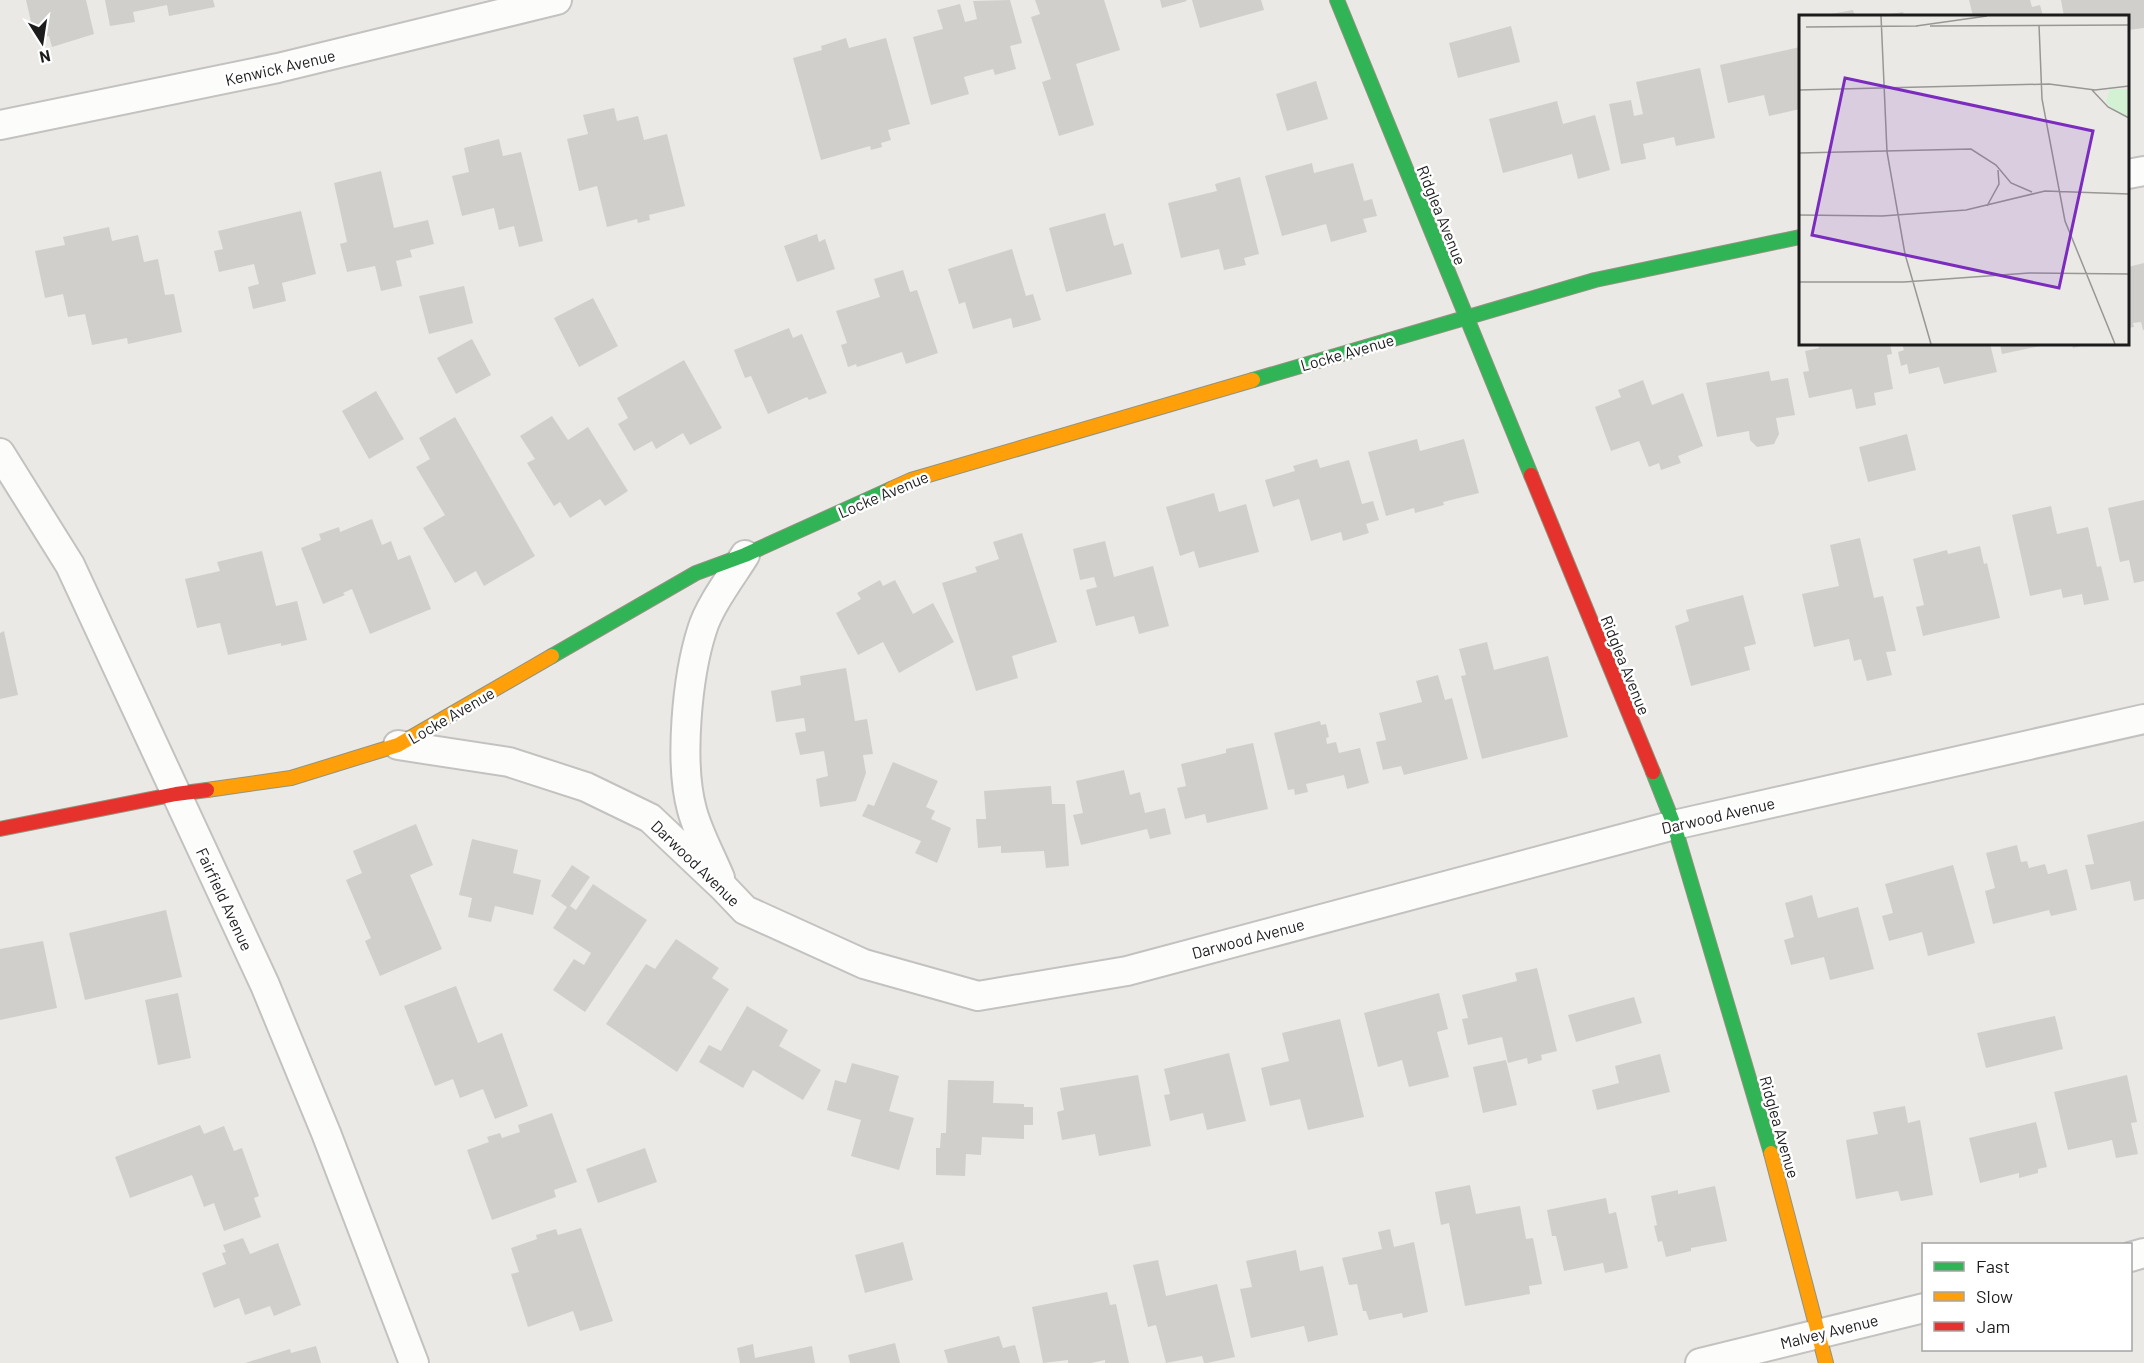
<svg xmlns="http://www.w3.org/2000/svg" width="2144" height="1363" font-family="Barlow,sans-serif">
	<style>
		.building { fill: #d1cfcc }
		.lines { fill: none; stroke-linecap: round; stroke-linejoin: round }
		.street-casing { stroke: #c3c2c1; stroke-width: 32 }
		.fast-casing { stroke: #92937e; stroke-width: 16 }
		.slow-casing { stroke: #92937e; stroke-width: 16 }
		.jam-casing { stroke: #92937e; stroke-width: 16 }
		.street { stroke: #fcfcfb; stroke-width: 28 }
		.fast { stroke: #30b455; stroke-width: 14 }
		.slow { stroke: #ff9f0a; stroke-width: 14 }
		.jam { stroke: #e5322d; stroke-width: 14 }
		.labels { text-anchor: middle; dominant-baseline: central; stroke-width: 5; stroke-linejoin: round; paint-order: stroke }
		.street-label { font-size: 16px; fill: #1c1c1c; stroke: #fff }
		.inset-road { fill: none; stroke: #989795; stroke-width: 1.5 }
		.view { fill: #7b2cbf; fill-opacity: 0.15; stroke: #7b2cbf; stroke-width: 3 }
		.inset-edge { fill: none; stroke: #1c1c1c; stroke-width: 3 }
	</style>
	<rect width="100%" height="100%" fill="#eae9e5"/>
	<path class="building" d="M26,0H86L94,34L52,47L49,36L35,39Z
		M105,0H213L215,7L169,16L167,5L133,12L135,22L110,26Z
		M1010,0L1022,43L1010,46L1016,69L995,75L993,69L964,77L969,94L931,105L913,37L943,29L937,10L960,4L965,22L977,19L973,1Z
		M1035,0H1104L1120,50L1076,64L1094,125L1059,136L1042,82L1051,79L1031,17L1040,14Z
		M1160,0H1186L1187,1L1162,8Z
		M1192,0H1261L1264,10L1200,28Z
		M1969,0H2030L2032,7L2040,5L2043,16H1973Z
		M2061,0H2144V28L2128,30V16H2064Z
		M1853,10L1855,16H1831V14Z
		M1903,12L1904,16H1884V15Z
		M1511,26L1520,62L1458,78L1449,43Z
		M846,38L849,48L886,38L910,124L888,130L891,140L881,143L882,147L871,150L870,146L821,160L793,58L822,50L821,46Z
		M1800,47V109L1769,116L1764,95L1728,103L1720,65Z
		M1700,68L1715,138L1676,146L1674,137L1643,144L1646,159L1621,164L1609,104L1631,100L1634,116L1643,114L1636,82Z
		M1316,81L1328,119L1287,131L1276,94Z
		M1557,101L1563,124L1595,115L1610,170L1578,179L1572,154L1503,173L1489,119Z
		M614,108L617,121L638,116L644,140L667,134L685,206L649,215L650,220L638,223L637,219L607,227L597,186L579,191L567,139L588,134L583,115Z
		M499,139L503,156L521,152L543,241L519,247L514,226L499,230L494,208L462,216L452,176L469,172L464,148Z
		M1312,163L1314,173L1353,163L1364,201L1372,199L1377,216L1363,219L1367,232L1331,242L1326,224L1282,236L1265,176Z
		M381,171L394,228L428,220L434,244L410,250L412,257L396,261L402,286L381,291L375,266L347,272L340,244L347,242L334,183Z
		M1240,177L1259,254L1244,258L1246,265L1224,270L1219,249L1181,258L1168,203L1217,191L1215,184Z
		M301,211L316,274L282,283L286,301L253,309L248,287L259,284L254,264L219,272L214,251L223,249L218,231Z
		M1105,213L1114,246L1123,243L1132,274L1066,292L1049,228Z
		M109,227L112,241L138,235L144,262L158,259L165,295L174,294L182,332L128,344L127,338L92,345L85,314L68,317L63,294L45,298L35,251L65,245L63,237Z
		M817,234L819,242L825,239L835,269L797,282L784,246Z
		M1012,249L1026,296L1033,294L1041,320L1013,328L1011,318L973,329L965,302L959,304L948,269Z
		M2144,263V330H2143L2141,322L2133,323L2134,327L2128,328V267Z
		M903,270L910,292L917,290L938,353L906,364L902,352L857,367L856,364L848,367L841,345L847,343L836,311L880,297L874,279Z
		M464,286L473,323L429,334L419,296Z
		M593,298L618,346L579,367L554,318Z
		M789,328L793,338L802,334L827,393L809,400L807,397L768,414L751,376L745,378L734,350Z
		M472,339L491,375L456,394L437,358Z
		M1818,344H1890L1892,354L1887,355L1893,389L1874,393L1876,405L1856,409L1852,389L1809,398L1803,372L1809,371L1805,351L1819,348Z
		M1902,344H1990L1997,372L1944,384L1939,367L1909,374L1907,364L1901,366L1898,352L1904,350Z
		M2000,344H2045V345L2002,354Z
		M2072,344H2089L2073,348Z
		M684,360L722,428L690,445L683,433L656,449L652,441L634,451L618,424L628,418L617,398Z
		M1769,371L1771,381L1788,378L1795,415L1776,418L1779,434L1774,444L1757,447L1750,440L1749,431L1717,437L1706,383Z
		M1643,380L1652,405L1683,393L1703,446L1678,456L1681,463L1661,470L1659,463L1649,467L1639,441L1611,451L1595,407L1621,397L1618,390Z
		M376,391L404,439L369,459L342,411Z
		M552,416L568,440L588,427L628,491L605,506L600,499L570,518L560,502L554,506L527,463L535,459L520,436Z
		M455,417L535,556L484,586L476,571L455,583L423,528L445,515L416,467L430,459L419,438Z
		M1907,434L1916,470L1868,482L1859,447Z
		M1417,439L1420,451L1464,439L1479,493L1443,502L1444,505L1415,513L1414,508L1386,516L1368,452Z
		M1317,459L1320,468L1349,460L1362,504L1373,501L1379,520L1366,524L1369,533L1343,541L1341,532L1311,541L1299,499L1273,507L1265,480L1295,471L1293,466Z
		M1214,493L1219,512L1246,504L1259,552L1199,568L1194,551L1180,556L1166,507Z
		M2144,500V581L2134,583L2129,560L2120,562L2108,508Z
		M2051,506L2057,534L2088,527L2097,567L2101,566L2109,600L2084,605L2082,594L2063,598L2061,589L2030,596L2012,515Z
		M372,519L382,545L391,541L398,560L410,555L431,609L370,634L352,589L343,593L345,595L323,604L301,548L321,540L319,534L339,527L340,532Z
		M1022,533L1057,642L1012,656L1018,678L976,691L942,583L977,572L975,567L999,559L993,542Z
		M1860,538L1874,598L1883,596L1896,651L1886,652L1892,675L1867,681L1861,659L1854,661L1849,639L1814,647L1802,594L1839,586L1830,545Z
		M1105,541L1114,577L1153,566L1169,626L1139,634L1134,616L1096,626L1086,590L1097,587L1094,577L1080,580L1073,549Z
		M1980,546L1984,564L1987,563L2000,618L1923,636L1916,607L1924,605L1913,559L1947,550L1948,554Z
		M262,551L276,606L297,601L307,640L281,646V643L228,655L220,623L197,628L185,579L220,571L217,562Z
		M880,580L883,586L895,580L913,614L933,603L954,642L899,673L883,642L858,655L836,613L861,599L857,593Z
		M1743,595L1756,644L1744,647L1750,670L1691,686L1675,626L1689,621L1686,610Z
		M4,631L18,695L0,699V633Z
		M1487,642L1494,670L1548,656L1568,737L1482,759L1461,676L1466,675L1459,649Z
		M846,668L855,721L867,719L873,754L863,755L866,773L856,801L820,807L816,779L828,776L824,751L800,755L795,733L806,731L804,718L776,722L771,691L801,685L800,676Z
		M1438,675L1445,700L1452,698L1468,759L1404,775L1401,766L1383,770L1376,742L1386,740L1379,713L1422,702L1416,681Z
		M1320,721L1321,725L1326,724L1329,737L1326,738L1327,744L1336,742L1339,753L1360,748L1369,783L1347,789L1344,775L1306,784L1308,792L1295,795L1294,789L1288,790L1274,733Z
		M1253,743L1268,809L1207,823L1205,814L1185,819L1177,788L1186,786L1181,764L1226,753V749Z
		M893,762L938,781L926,807L935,811L931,819L951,828L937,863L915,853L921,841L862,816L868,804L874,806Z
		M1124,770L1130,795L1140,792L1145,813L1165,808L1171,834L1150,839L1147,829L1081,845L1073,815L1083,813L1076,781Z
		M1051,786L1052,804H1065L1069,866L1046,868L1044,851L1001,853V846L978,848L976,819H986L984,791Z
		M2144,821V899L2134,901L2130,881L2091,890L2085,865L2094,864L2087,835Z
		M416,824L433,865L410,875L442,949L380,976L365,941L371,938L346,880L362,873L353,851Z
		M472,839L518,850L513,873L541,880L533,915L495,906L491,922L468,917L472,898L459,895Z
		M2017,845L2021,862L2027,861L2029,868L2045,864L2048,874L2067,869L2077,910L2051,916L2049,910L1993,924L1985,891L1995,888L1986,853Z
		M572,865L590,877L570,906L576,910L593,884L647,920L585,1012L553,990L574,959L584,965L591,953L553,928L567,907L551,896Z
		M1953,865L1975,943L1928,956L1922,932L1889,941L1882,916L1893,913L1885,884Z
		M1812,895L1818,918L1858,907L1874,969L1830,980L1824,957L1791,965L1784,940L1794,937L1785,903Z
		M166,910L182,977L85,1000L69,933Z
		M676,939L719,968L712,978L729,989L677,1072L606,1024L646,964L655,969Z
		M43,941L57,1008L0,1020V949Z
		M1537,968L1557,1051L1541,1055L1542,1060L1528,1064L1527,1058L1508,1063L1502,1037L1468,1045L1462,1019L1468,1018L1462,995L1517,981L1515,973Z
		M456,986L478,1043L502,1033L528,1106L495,1119L483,1089L460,1098L453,1079L435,1086L404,1006Z
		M178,993L191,1058L158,1065L145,1000Z
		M1439,993L1448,1029L1437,1032L1449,1077L1409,1087L1402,1060L1378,1067L1364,1013Z
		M1634,997L1642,1023L1576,1042L1568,1015Z
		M747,1006L788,1030L779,1046L821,1070L803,1100L753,1070L743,1088L699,1062L709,1045L721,1051Z
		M2055,1016L2063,1049L1986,1068L1977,1033Z
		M1340,1019L1364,1117L1308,1130L1300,1099L1270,1106L1261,1068L1289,1061L1282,1033Z
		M1229,1053L1246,1121L1207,1130L1203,1113L1170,1121L1164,1095L1170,1094L1164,1069Z
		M1660,1054L1670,1092L1597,1110L1592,1090L1619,1083L1615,1066Z
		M1506,1060L1517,1105L1483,1113L1473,1067Z
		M852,1063L899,1076L889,1111L914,1118L899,1170L851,1156L861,1120L827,1110L835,1080L846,1083Z
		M1138,1075L1151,1146L1099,1156L1095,1134L1062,1140L1057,1112L1064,1110L1060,1088Z
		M2127,1075L2137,1122L2131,1123L2138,1154L2116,1158L2112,1140L2068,1150L2054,1092Z
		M948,1080L994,1081L993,1103L1024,1104V1107H1033V1125H1024V1139L982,1137L981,1155L966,1154L965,1176L936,1175V1148H940L941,1133H946Z
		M1905,1106L1908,1123L1920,1120L1933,1195L1901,1201L1898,1191L1856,1199L1846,1140L1878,1134L1873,1112Z
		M552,1113L577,1182L554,1190L556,1197L492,1220L467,1150L489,1142L487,1137L500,1133L502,1138L520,1132L518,1125Z
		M2036,1122L2047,1167L2038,1169V1173L2019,1178V1173L1980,1183L1969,1138Z
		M200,1125L204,1134L224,1126L234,1151L242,1148L259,1196L254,1198L261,1217L224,1231L214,1203L204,1207L192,1175L130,1198L115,1157Z
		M645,1148L657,1182L598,1203L586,1169Z
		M1470,1185L1476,1214L1520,1206L1526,1239L1533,1238L1542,1284L1529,1286L1530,1294L1465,1306L1449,1223L1441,1225L1435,1192Z
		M1715,1186L1727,1241L1691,1248V1251L1666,1257L1662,1241L1658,1242L1654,1226L1657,1225L1651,1196L1678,1190V1194Z
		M1606,1198L1609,1214L1616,1212L1628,1268L1605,1273L1603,1263L1564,1271L1556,1236H1552L1547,1210Z
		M581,1228L613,1321L580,1331L573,1311L528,1327L511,1274L519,1272L511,1248L537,1239L536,1235L556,1229L558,1235Z
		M1390,1229L1394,1247L1414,1242L1428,1312L1403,1318L1402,1313L1369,1320L1366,1311H1363L1357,1284L1349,1285L1342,1258L1382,1249L1378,1232Z
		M243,1238L250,1254L278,1243L301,1305L274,1316L270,1306L245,1315L239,1298L214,1308L202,1273L226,1264L222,1253L226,1252L223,1245Z
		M903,1242L913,1280L865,1293L855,1255Z
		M1296,1250L1300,1271L1323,1266L1338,1335L1308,1342L1304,1326L1251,1338L1240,1289L1252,1287L1246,1261Z
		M1158,1260L1166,1296L1217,1284L1235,1357L1207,1363H1204L1202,1356L1166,1363L1156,1325L1148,1327L1133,1265Z
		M1107,1292L1110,1305L1116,1304L1129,1363H1105V1360L1091,1363H1068V1360L1043,1363L1032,1307Z
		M999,1336L1003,1348L1015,1345L1020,1363H948L944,1350Z
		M895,1343L900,1363H850L848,1355Z
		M753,1344L755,1358L812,1346L815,1363H740L737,1348Z
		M316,1346L321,1363H245L290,1349L291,1353Z"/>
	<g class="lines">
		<defs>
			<path id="street" d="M0,125L278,68L557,0
				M2128,174L2144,171
				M0,453L70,565L265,985L326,1133L414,1363
				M398,745L509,762L586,787L650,818L724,888L745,910L864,964L978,996L1127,971L1674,825L2144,719
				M720,878C711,856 698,833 692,810C679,763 687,677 702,630C709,606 732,576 745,555
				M2130,1257L2144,1253
				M1700,1363L1924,1308"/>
			<path id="fast" d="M1337,0L1531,475
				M1253,380L1595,280L1800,237
				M552,656L696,573L745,555L891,489
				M1653,772L1674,825L1771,1153"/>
			<path id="slow" d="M891,489L911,480L1253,380
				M207,790L291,778L398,745L552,656
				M1771,1153L1826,1363"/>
			<path id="jam" d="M1531,475L1653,772
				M0,829L176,794L207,790"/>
		</defs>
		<use href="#street" class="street-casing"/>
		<use href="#fast" class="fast-casing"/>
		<use href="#slow" class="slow-casing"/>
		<use href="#jam" class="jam-casing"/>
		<use href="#street" class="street"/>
		<use href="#fast" class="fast"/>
		<use href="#slow" class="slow"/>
		<use href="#jam" class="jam"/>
	</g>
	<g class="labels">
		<g class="street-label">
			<text transform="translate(280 67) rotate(-13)">Kenwick Avenue</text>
			<text transform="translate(1442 215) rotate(68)">Ridglea Avenue</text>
			<text transform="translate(1347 352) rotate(-16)">Locke Avenue</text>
			<text transform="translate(883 494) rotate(-23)">Locke Avenue</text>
			<text transform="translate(1626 665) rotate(68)">Ridglea Avenue</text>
			<text transform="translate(451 715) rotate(-30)">Locke Avenue</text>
			<text transform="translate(1718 815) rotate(-13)">Darwood Avenue</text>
			<text transform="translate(696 863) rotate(44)">Darwood Avenue</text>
			<text transform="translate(225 899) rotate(65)">Fairfield Avenue</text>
			<text transform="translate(1248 938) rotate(-15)">Darwood Avenue</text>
			<text transform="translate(1780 1127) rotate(74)">Ridglea Avenue</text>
			<text transform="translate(1829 1331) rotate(-14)">Malvey Avenue</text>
		</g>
	</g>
	<g transform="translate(1799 15)">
		<rect width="330" height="330" fill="#eae9e5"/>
		<path d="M311,74H330V101L317,97L307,87Z" fill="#d3f1d3"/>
		<path class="inset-road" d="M82,1L88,137L106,239L132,329M240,10L243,84L266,206L316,329M117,11L188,1M131,11L330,10M7,12L119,11M0,75L250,69L296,75L330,71M293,75L309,92L330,103M0,138L172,134L197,150L212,168L233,177M188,191L200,169L199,155M0,200L83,201L167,195L246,176L330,179M0,267H105L230,258L330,259"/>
		<path class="view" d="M46,63L294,116L260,273L13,220Z"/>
		<rect width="330" height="330" class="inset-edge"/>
	</g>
	<rect x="1922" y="1243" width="210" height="108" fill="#ffffff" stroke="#a4a4a4" stroke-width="1.5"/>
	<rect x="1934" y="1262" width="30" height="9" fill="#30b455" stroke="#a4a4a4" stroke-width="1.5"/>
	<text x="1976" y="1273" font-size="18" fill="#1c1c1c">Fast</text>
	<rect x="1934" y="1292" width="30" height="9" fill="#ff9f0a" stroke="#a4a4a4" stroke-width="1.5"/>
	<text x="1976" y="1303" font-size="18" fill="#1c1c1c">Slow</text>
	<rect x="1934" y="1322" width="30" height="9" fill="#e5322d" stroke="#a4a4a4" stroke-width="1.5"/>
	<text x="1976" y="1333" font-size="18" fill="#1c1c1c">Jam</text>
	<g transform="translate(42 42) rotate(168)" stroke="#ffffff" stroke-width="4.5" paint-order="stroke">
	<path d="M0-4.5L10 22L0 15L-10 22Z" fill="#1c1c1c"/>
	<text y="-9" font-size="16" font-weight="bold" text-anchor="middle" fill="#1c1c1c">N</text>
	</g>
</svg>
